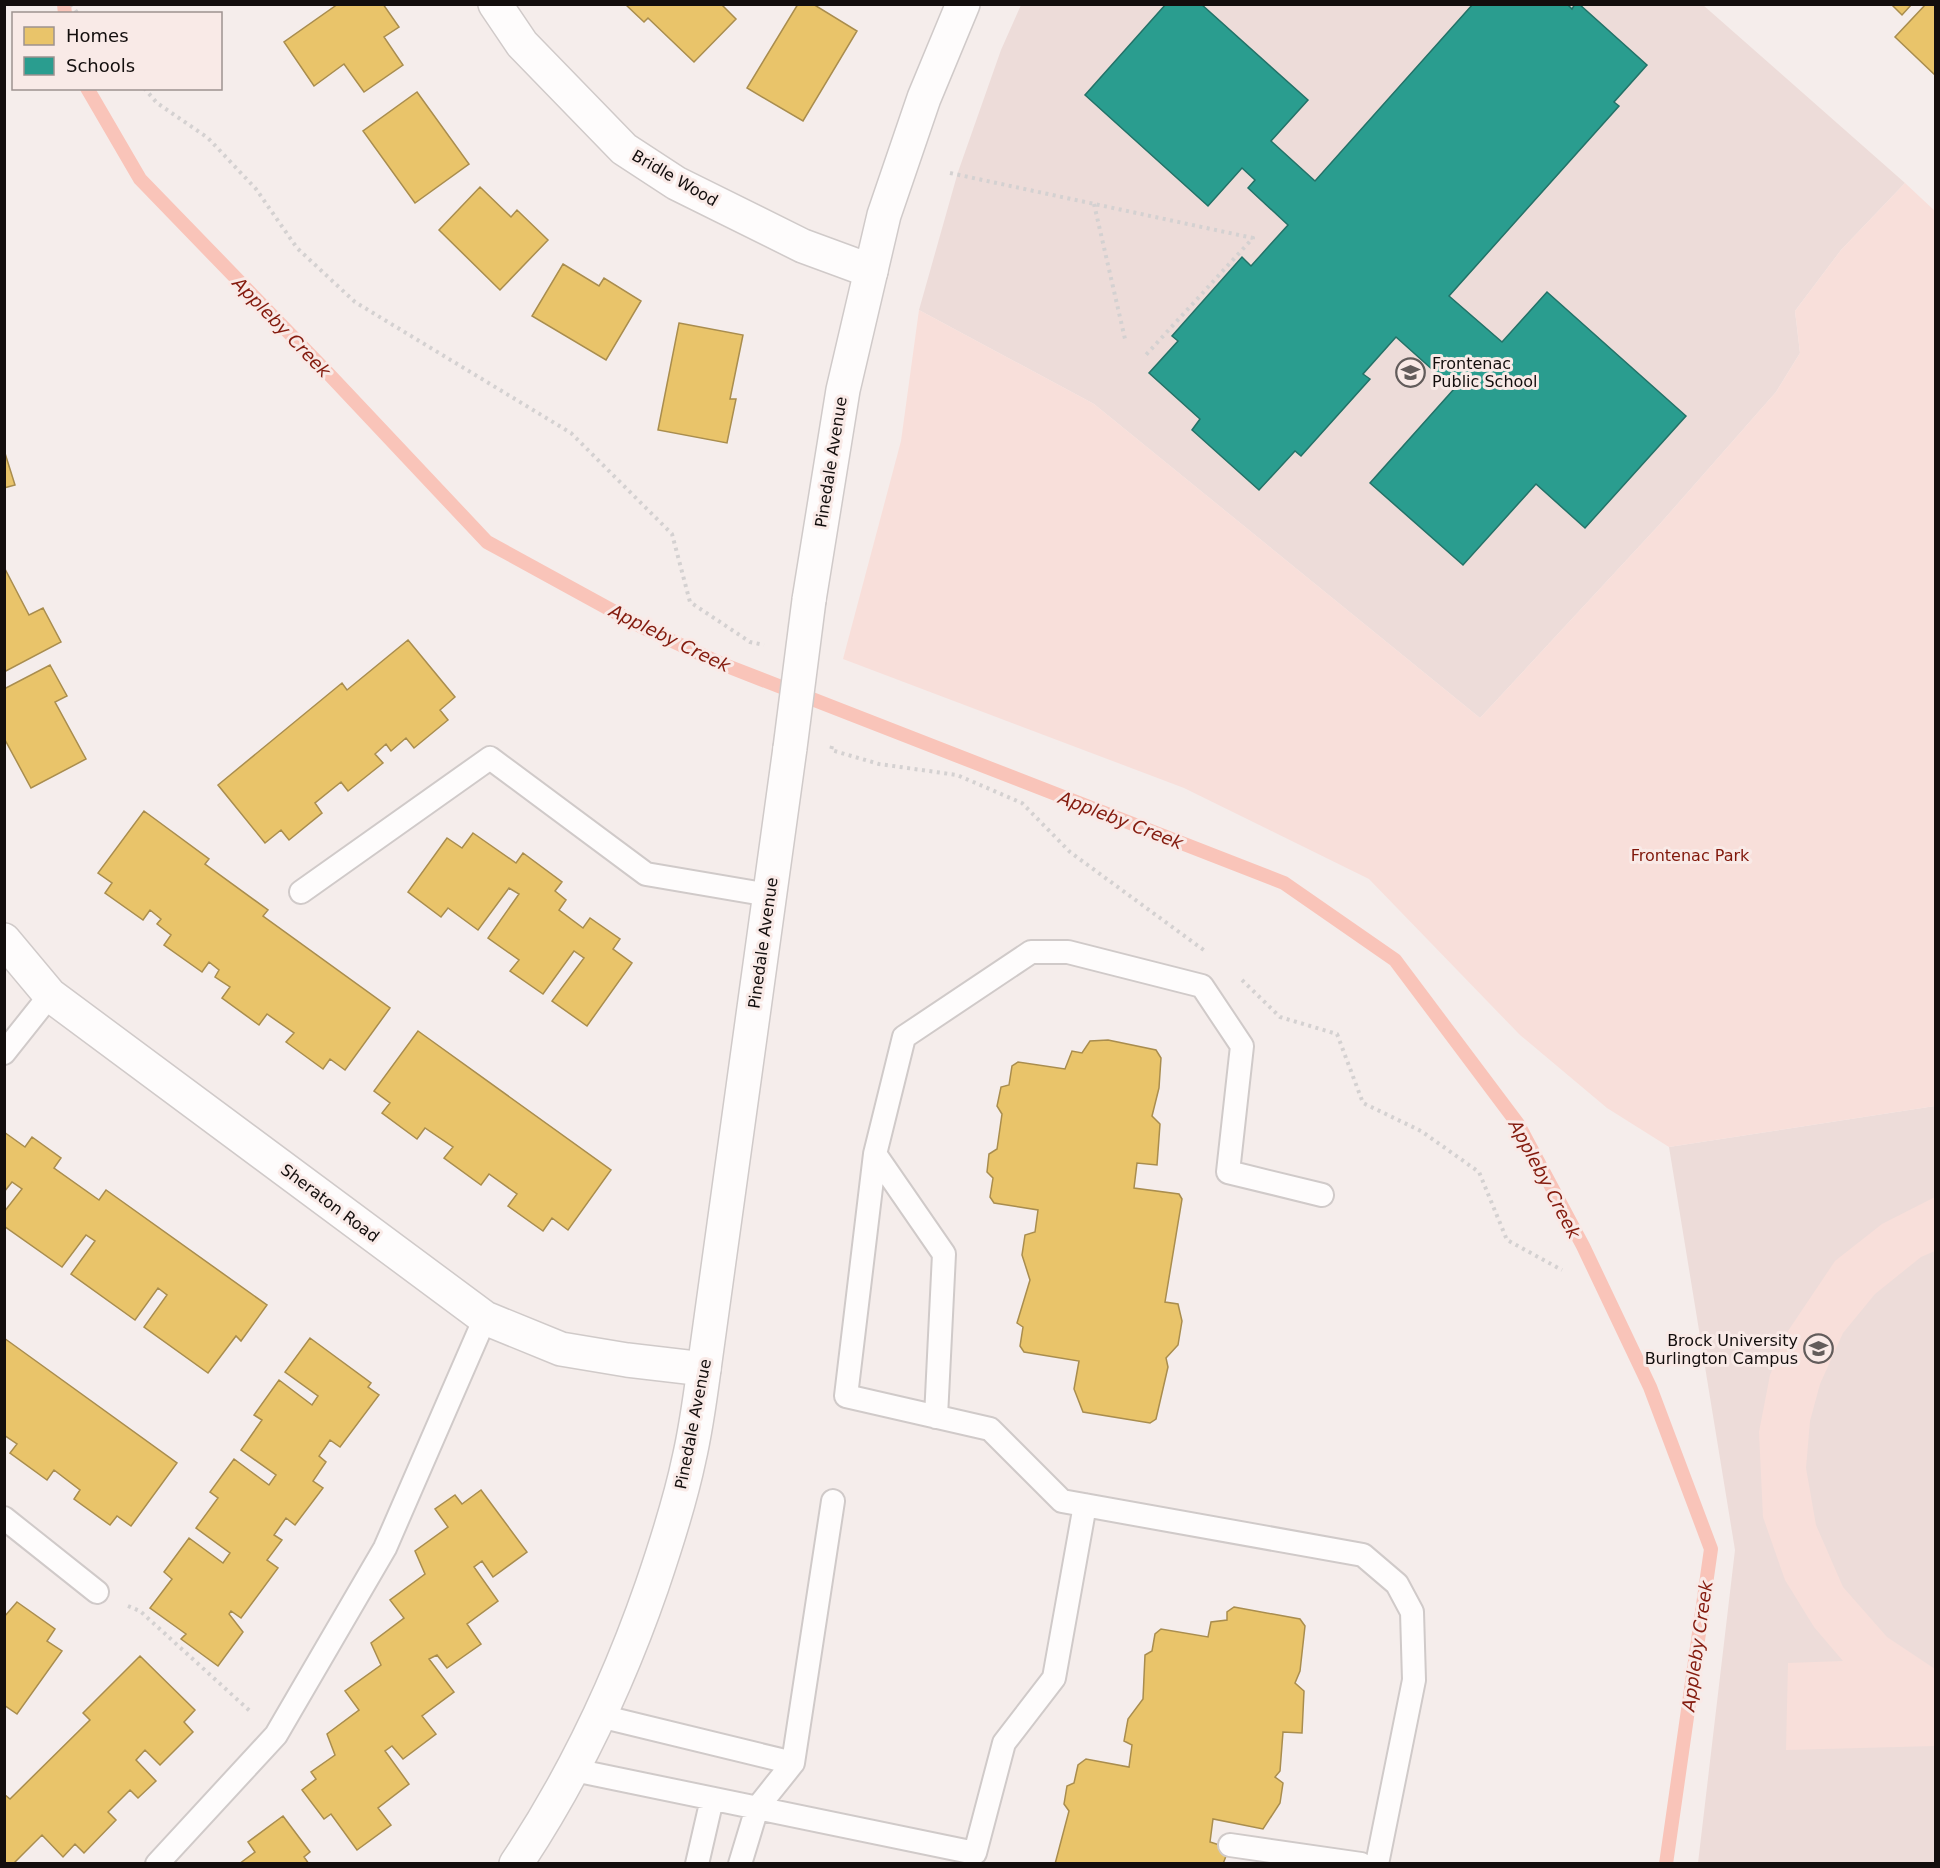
<svg xmlns="http://www.w3.org/2000/svg" width="1940" height="1868" font-family="'DejaVu Sans',sans-serif">
	<style>
		.built { fill: #eddcd9 }
		.green { fill: #f8dfda }
		.homes { fill: #e9c46a; stroke: #a98d4e; stroke-width: 1.5 }
		.schools { fill: #2a9d8f; stroke: #237268; stroke-width: 1.5 }
		.lines { fill: none; stroke-linecap: round; stroke-linejoin: round }
		.stream { stroke: #f9c4b9; stroke-width: 14 }
		.service-casing { stroke: #d0cac9; stroke-width: 26 }
		.minor-casing { stroke: #d0cac9; stroke-width: 36 }
		.tertiary-casing { stroke: #d0cac9; stroke-width: 36 }
		.path { stroke: #d4d1d1; stroke-width: 4; stroke-dasharray: 3 4.5; stroke-linecap: butt }
		.service { stroke: #fefcfc; stroke-width: 22 }
		.minor { stroke: #fefcfc; stroke-width: 33 }
		.tertiary { stroke: #fefcfc; stroke-width: 33 }
		.tertiary-bridge-casing { stroke: #d0cac9; stroke-width: 36; stroke-linecap: butt }
		.tertiary-bridge { stroke: #fefcfc; stroke-width: 33 }
		.labels { text-anchor: middle; dominant-baseline: central; stroke-width: 6; stroke-linejoin: round; paint-order: stroke }
		.street-label { font-size: 16px; fill: #130e0d; stroke: #f9eae7 }
		.poi-label { font-size: 16px; fill: #130e0d; stroke: #f9eae7; text-anchor: start }
		.park-label { font-size: 16px; fill: #80170a; stroke: #f9eae7 }
		.water-label { font-size: 18px; font-style: italic; fill: #841b0e; stroke: #f9eae7 }
	</style>
	<rect width="100%" height="100%" fill="#f5edeb"/>
	<path class="built" d="M1021,5H1703L1905,183L1841,250L1795,311L1800,353L1776,392L1659,525L1480,718L1094,404L919,310L958,172L1001,50Z
		M1935,1106V1863H1698L1735,1550L1669,1147Z"/>
	<path class="green" d="M1905,183L1936,212L1935,1106L1669,1147L1607,1108L1520,1035L1369,879L1184,788L843,659L901,441L919,310L1094,404L1480,718L1659,525L1776,392L1800,353L1795,311L1841,250Z
		M1935,1197V1251L1921,1257L1875,1294L1843,1333L1820,1384L1810,1421L1806,1468L1816,1525L1843,1587L1887,1637L1935,1669V1746L1786,1750L1788,1663L1843,1661L1814,1627L1785,1580L1763,1517L1759,1432L1770,1375L1788,1331L1835,1261L1882,1224Z"/>
	<path class="homes" d="M338,4H383L399,27L384,37L403,65L364,92L344,64L314,86L284,42Z
		M625,4H721L736,19L694,62L648,18L644,22Z
		M798,4H813L857,31L803,121L747,88Z
		M1891,4H1912L1902,15Z
		M1926,4H1936V76L1895,37Z
		M417,92L469,164L415,203L363,131Z
		M480,187L511,217L517,210L548,240L500,290L439,230Z
		M563,264L599,286L604,278L641,301L606,360L532,316Z
		M679,323L743,335L730,399H736L727,443L658,430Z
		M4,450L15,485L4,488Z
		M4,567L29,615L43,608L61,642L4,672Z
		M408,640L455,697L440,710L448,720L414,748L406,738L391,751L386,744L375,754L383,763L348,791L341,782L315,803L322,813L289,840L281,830L265,843L218,785L342,683L347,690Z
		M50,665L67,696L55,702L86,759L31,788L4,738V689Z
		M144,811L209,859L205,864L268,910L263,916L390,1008L345,1070L330,1059L323,1069L286,1042L294,1033L267,1014L259,1025L222,998L230,987L215,977L219,970L209,962L202,972L164,945L171,935L157,924L161,919L150,910L143,920L105,893L112,883L98,873Z
		M473,833L516,863L523,853L562,882L555,891L566,900L559,910L583,928L590,918L620,939L613,949L632,963L587,1026L552,1001L584,958L574,951L543,994L510,971L519,960L488,938L519,894L509,888L478,930L448,908L441,917L408,892L447,838L462,848Z
		M418,1031L611,1170L568,1230L552,1218L543,1231L508,1206L517,1194L489,1174L481,1185L444,1158L453,1147L425,1128L417,1139L382,1113L390,1103L374,1091Z
		M1108,1040L1156,1050L1161,1058L1159,1088L1152,1116L1160,1124L1157,1165L1137,1163L1134,1188L1179,1194L1182,1199L1165,1302L1178,1304L1182,1321L1178,1345L1166,1358L1168,1367L1156,1419L1150,1423L1083,1412L1074,1389L1079,1361L1024,1352L1020,1346L1023,1327L1017,1323L1030,1280L1022,1255L1025,1235L1035,1232L1038,1210L994,1203L990,1197L993,1178L987,1172L989,1154L997,1149L1002,1114L997,1106L1001,1087L1009,1085L1012,1066L1018,1062L1065,1069L1072,1051L1082,1053L1090,1041Z
		M4,1132L25,1147L32,1137L61,1158L54,1168L99,1200L106,1190L267,1305L241,1341L236,1336L208,1373L144,1327L167,1295L158,1288L135,1320L71,1274L95,1241L86,1235L62,1267L4,1226V1212L22,1189L12,1182L4,1192Z
		M4,1338L177,1463L131,1526L117,1516L110,1525L74,1499L80,1490L54,1470L47,1480L10,1453L17,1444L4,1435Z
		M310,1338L371,1383L368,1387L379,1395L340,1447L330,1440L319,1456L326,1462L313,1481L323,1488L295,1525L286,1518L274,1535L282,1540L267,1560L278,1568L241,1618L231,1611L229,1614L243,1632L218,1666L181,1639L186,1634L150,1608L172,1579L164,1572L189,1538L223,1563L230,1553L196,1528L218,1498L210,1492L234,1459L269,1485L276,1475L241,1450L262,1420L254,1415L279,1380L312,1405L318,1396L285,1372Z
		M481,1490L527,1552L493,1577L482,1561L474,1567L498,1601L467,1624L481,1644L447,1668L437,1655L429,1659L454,1692L422,1716L436,1734L403,1759L392,1746L385,1751L409,1784L378,1808L391,1825L357,1850L331,1814L324,1819L302,1790L316,1779L311,1772L335,1755L327,1734L359,1710L345,1691L381,1665L371,1643L404,1618L390,1600L425,1574L415,1551L448,1527L435,1509L455,1495L462,1504Z
		M17,1602L55,1629L47,1641L62,1651L17,1714L4,1705V1617Z
		M1234,1607L1300,1619L1305,1626L1300,1671L1295,1683L1304,1691L1302,1733L1283,1732L1280,1771L1275,1777L1283,1783L1280,1803L1263,1829L1213,1819L1210,1842L1229,1848L1223,1864H1055L1069,1811L1064,1804L1067,1786L1074,1783L1078,1765L1086,1759L1129,1767L1132,1745L1124,1741L1128,1719L1143,1699L1145,1655L1152,1651L1155,1634L1161,1629L1208,1637L1211,1622L1227,1620V1612Z
		M140,1656L195,1710L184,1722L193,1732L160,1765L145,1750L136,1760L156,1781L138,1798L130,1790L108,1812L116,1820L84,1853L75,1844L63,1857L42,1835L13,1864H4V1794L10,1799L90,1720L83,1713Z
		M283,1816L310,1852L304,1857L309,1864H239L255,1852L248,1842Z"/>
	<path class="schools" d="M1166,4H1201L1308,100L1271,141L1315,181L1473,4H1567L1572,9L1575,4H1579L1647,65L1614,102L1619,106L1449,296L1502,342L1547,292L1686,416L1585,528L1536,484L1463,565L1370,483L1454,389L1396,337L1363,374L1370,379L1301,456L1295,451L1259,490L1192,430L1200,419L1149,373L1178,341L1172,336L1242,257L1251,266L1288,225L1248,188L1255,180L1242,168L1208,206L1085,95Z"/>
	<g class="lines">
		<path class="stream" d="M64,4L65,14
			M87,88L140,179L325,370L487,542L644,628L722,664L1284,883L1395,960L1518,1124L1583,1246L1650,1387L1711,1549L1666,1864"/>
		<defs>
			<path id="service" d="M301,892L490,758L646,874L769,895
				M4,1053L50,995
				M875,1154L944,1254L936,1417
				M1322,1195L1228,1172L1242,1046L1202,986L1068,952H1031L904,1037L875,1154L846,1396L990,1429L1062,1501L1363,1555L1397,1584L1412,1612L1414,1680L1377,1864
				M4,1518L97,1592
				M600,1716L793,1763
				M574,1770L975,1853L1004,1743L1054,1678L1085,1505
				M1230,1845L1361,1864
				M157,1864L276,1735L385,1548L485,1318
				M697,1864L712,1799
				M740,1864L757,1808L793,1763L833,1501"/>
			<path id="minor" d="M495,4L522,44L624,149L676,183L803,246L871,271
				M4,940L50,995L485,1318L561,1349L627,1360L704,1369"/>
			<path id="tertiary" d="M809,600L843,390L884,215L924,98L963,4
				M516,1864C574,1777 618,1684 652,1586C666,1545 680,1502 689,1459C696,1429 700,1399 704,1369L790,748"/>
		</defs>
		<use href="#service" class="service-casing"/>
		<use href="#minor" class="minor-casing"/>
		<use href="#tertiary" class="tertiary-casing"/>
		<path class="path" d="M71,4L78,14
			M144,88L157,103L208,138L256,189L297,248L355,302L571,433L672,534L690,602L750,642L764,645
			M950,173L1253,238L1144,357
			M1094,204L1125,339
			M832,746L831,750L879,764L957,775L1022,803L1070,852L1205,951
			M1242,980L1280,1017L1337,1034L1363,1103L1421,1131L1479,1172L1507,1240L1562,1270
			M128,1606L140,1611L251,1712"/>
		<use href="#service" class="service"/>
		<use href="#minor" class="minor"/>
		<use href="#tertiary" class="tertiary"/>
		<defs>
			<path id="tertiary-bridge" d="M790,748L809,600"/>
		</defs>
		<use href="#tertiary-bridge" class="tertiary-bridge-casing"/>
		<use href="#tertiary-bridge" class="tertiary-bridge"/>
	</g>
	<defs>
		<symbol id="school-ring" viewBox="-11 -11 22 22"><circle r="9.5" fill="#f9eae7" stroke="#625c5b" stroke-width="1.5"/><path d="M0-5L7-2L0 1L-7-2ZM-4 1L0 2.5L4 1V4Q0 6-4 4Z" fill="#625c5b"/></symbol>
		<symbol id="university-ring" viewBox="-11 -11 22 22"><circle r="9.5" fill="#f9eae7" stroke="#625c5b" stroke-width="1.5"/><path d="M0-5L7-2L0 1L-7-2ZM-4 1L0 2.5L4 1V4Q0 6-4 4Z" fill="#625c5b"/></symbol>
	</defs>
	<g fill-rule="evenodd">
		<use href="#school-ring" x="1394" y="356" width="33" height="33"/>
		<use href="#university-ring" x="1802" y="1332" width="33" height="33"/>
	</g>
	<g class="labels">
		<g class="street-label">
			<text transform="translate(675 178) rotate(30)">Bridle Wood</text>
			<text transform="translate(831 462) rotate(-81)">Pinedale Avenue</text>
			<text transform="translate(763 943) rotate(-82)">Pinedale Avenue</text>
			<text transform="translate(330 1203) rotate(37)">Sheraton Road</text>
			<text transform="translate(693 1424) rotate(-79)">Pinedale Avenue</text>
		</g>
		<g class="poi-label">
			<text x="1432" y="363">Frontenac<tspan x="1432" dy="18">Public School</tspan></text>
			<text x="1798" y="1340" text-anchor="end">Brock University<tspan x="1798" dy="18">Burlington Campus</tspan></text>
		</g>
		<g class="park-label">
			<text x="1690" y="855">Frontenac Park</text>
		</g>
		<g class="water-label">
			<text transform="translate(282 327) rotate(46)">Appleby Creek</text>
			<text transform="translate(670 638) rotate(26)">Appleby Creek</text>
			<text transform="translate(1121 820) rotate(21)">Appleby Creek</text>
			<text transform="translate(1545 1179) rotate(62)">Appleby Creek</text>
			<text transform="translate(1697 1646) rotate(-82)">Appleby Creek</text>
		</g>
	</g>
	<rect width="1940" height="1868" fill="none" stroke="#130e0d" stroke-width="12"/>
	<rect x="12" y="12" width="210" height="78" fill="#f9eae7" stroke="#9d9290" stroke-width="1.5"/>
	<rect x="24" y="27" width="30" height="18" fill="#e9c46a" stroke="#9d9290" stroke-width="1.5"/>
	<text x="66" y="42" font-size="18" fill="#130e0d">Homes</text>
	<rect x="24" y="57" width="30" height="18" fill="#2a9d8f" stroke="#9d9290" stroke-width="1.5"/>
	<text x="66" y="72" font-size="18" fill="#130e0d">Schools</text>
</svg>
